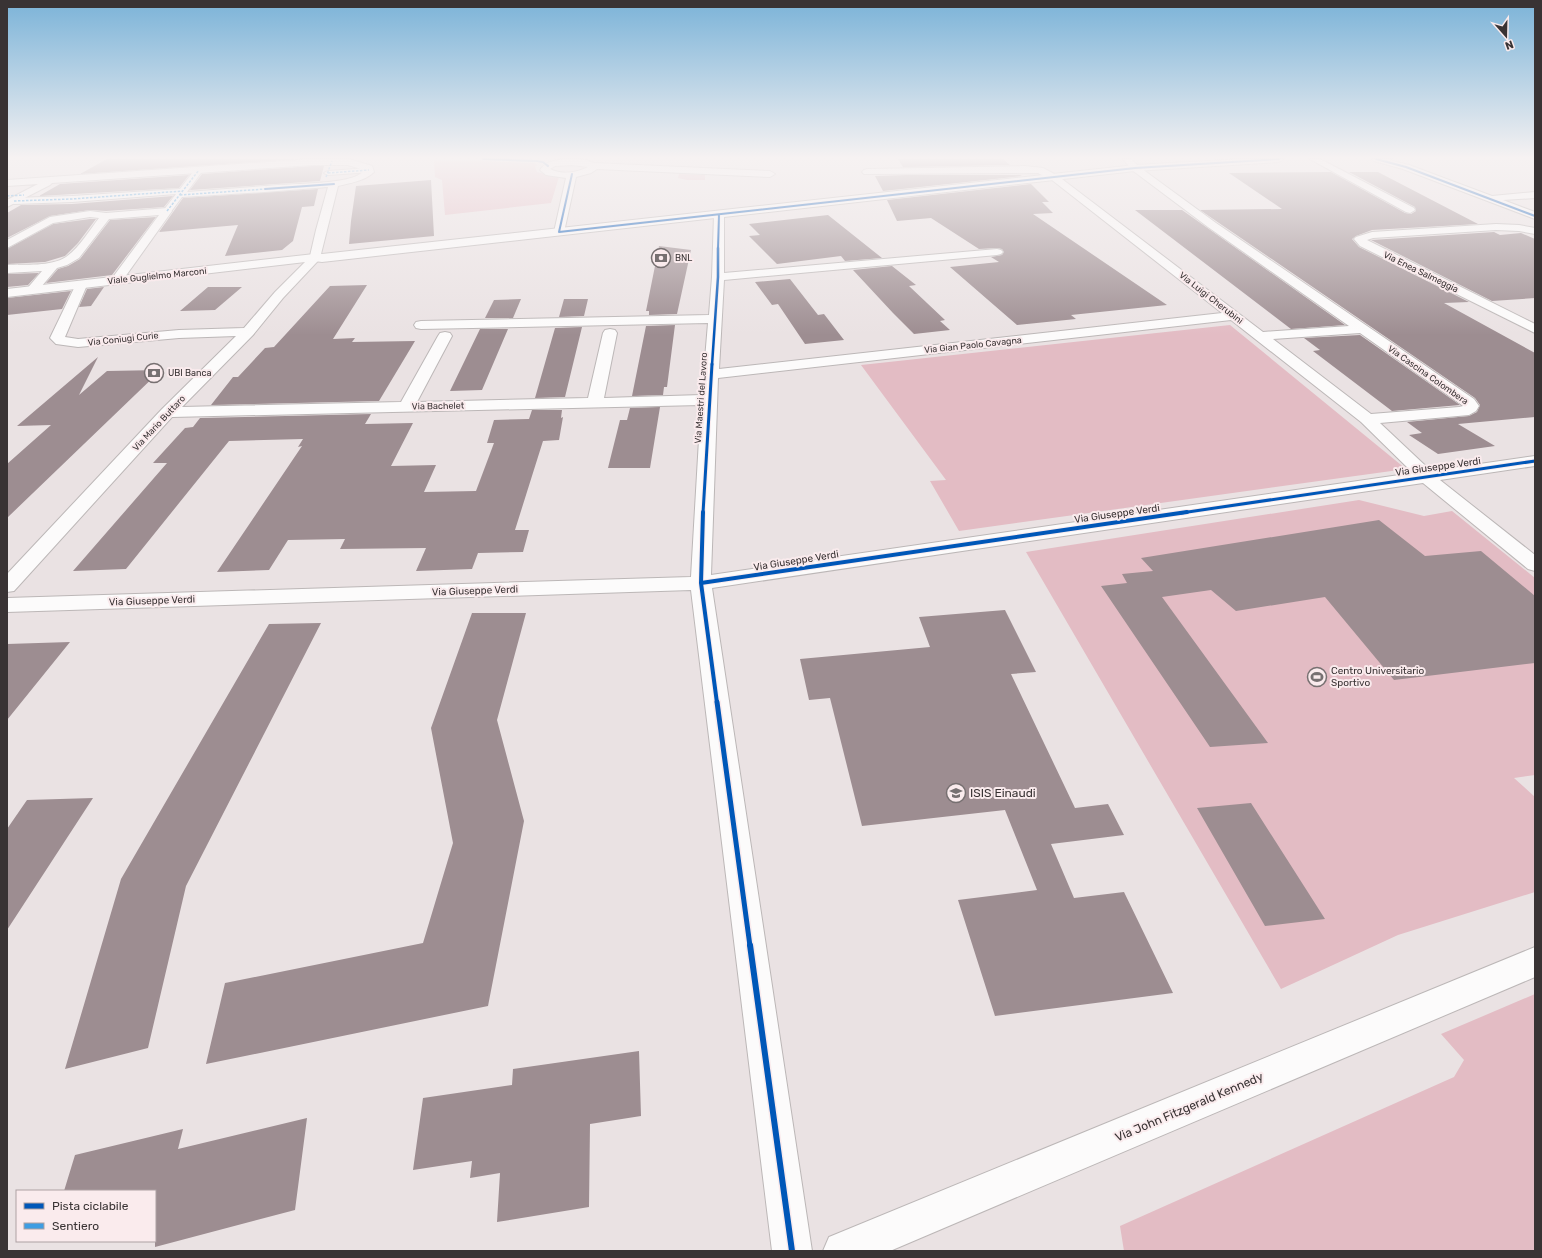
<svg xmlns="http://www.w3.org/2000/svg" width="1542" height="1258" font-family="Rubik,sans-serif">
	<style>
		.green { fill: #e3bcc4 }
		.building { fill: #9d8d91 }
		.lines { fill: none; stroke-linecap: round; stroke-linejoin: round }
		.pedestrian-casing { stroke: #bcb7b7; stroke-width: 2 }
		.minor-casing { stroke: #bcb7b7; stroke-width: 2 }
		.tertiary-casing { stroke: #bcb7b7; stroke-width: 2 }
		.pedestrian { fill: #fcfbfb; fill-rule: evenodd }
		.minor { fill: #fcfbfb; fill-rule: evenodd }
		.tertiary { fill: #fcfbfb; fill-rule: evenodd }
		.quiet { stroke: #3e9de2; stroke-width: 1.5; stroke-dasharray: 2.5 1.5; stroke-linecap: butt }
		.cycleway-far5-casing { stroke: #faebed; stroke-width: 3 }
		.cycleway-far4-casing { stroke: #faebed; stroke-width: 4 }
		.cycleway-far3-casing { stroke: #faebed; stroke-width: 5 }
		.cycleway-far2-casing { stroke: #faebed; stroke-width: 6 }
		.cycleway-far1-casing { stroke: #faebed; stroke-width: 8 }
		.cycleway-casing { stroke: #faebed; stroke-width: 9 }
		.cycleway-far5 { stroke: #0057b8; stroke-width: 2 }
		.cycleway-far4 { stroke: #0057b8; stroke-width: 2.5 }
		.cycleway-far3 { stroke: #0057b8; stroke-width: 3 }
		.cycleway-far2 { stroke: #0057b8; stroke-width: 4 }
		.cycleway-far1 { stroke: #0057b8; stroke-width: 5 }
		.cycleway { stroke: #0057b8; stroke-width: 6 }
		.labels { text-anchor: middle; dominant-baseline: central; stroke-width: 4; stroke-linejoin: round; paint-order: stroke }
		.far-poi-label { font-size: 9px; fill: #393334; stroke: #faebed; text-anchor: start }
		.far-street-label { font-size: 9px; fill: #393334; stroke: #faebed }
		.street-label { font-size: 10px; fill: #393334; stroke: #faebed }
		.poi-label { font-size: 10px; fill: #393334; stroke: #faebed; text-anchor: start }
		.near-poi-label { font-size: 12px; fill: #393334; stroke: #faebed; text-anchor: start }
		.near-street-label { font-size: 12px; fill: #393334; stroke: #faebed }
	</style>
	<rect width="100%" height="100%" fill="#eae2e3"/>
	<path class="green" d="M434,160L534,163L537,165L535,167L537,172L559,177L551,203L445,215L442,180L435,177Z
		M679,174L705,175V180H687L678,178Z
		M1230,325L1406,469L959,531L930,481L946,480L861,365Z
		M1359,500L1424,516L1452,511L1535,578V775L1514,778L1535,797V892L1398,935L1281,989L1026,552Z
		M1535,994V1251H1124L1120,1226L1454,1077L1464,1060L1441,1034Z"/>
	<path class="building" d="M107,159H297L80,174Z
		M898,159H1003L1010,165L903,167Z
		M312,166H324L320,181L190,190L202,174Z
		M1331,172L1405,213L1411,214L1416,211L1415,207L1349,172H1378L1478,224L1372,230L1356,236L1352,239L1359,247L1469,302L1444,303L1535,353V417L1458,424L1495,446L1438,454L1409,435L1422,433L1407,422L1469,416L1477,412L1480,405L1475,398L1200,210L1282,209L1229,173Z
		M189,175L179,188L39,196L60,184Z
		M907,175H1020L1022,176L883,191L875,176Z
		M431,180L434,236L349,244L351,221L356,186Z
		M1031,184L1049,202H1042L1053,213L1033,214L1167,305L1071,315L1076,319L1017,325L950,267L999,262L991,257L1002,255L1004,252L1002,249L997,248L979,249L931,218L897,221L887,200Z
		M318,189L314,206L302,207L293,241L282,250L225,256L238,225L159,232L183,198Z
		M173,196L164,207L106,211L90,210L50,216L7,238V213L21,205L72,204Z
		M1135,210H1182L1345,325L1291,329Z
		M828,215L882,258L845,261L841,256L777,264L749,236L760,235L749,224Z
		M156,217L112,275L46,283L58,269L68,266L80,259L110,220Z
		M90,219H96L78,243L65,256L45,262L7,264V249L53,224Z
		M1494,232L1500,235L1521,233L1535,239V298L1492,301L1371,240Z
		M659,246L691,250L677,314L649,315V311H646Z
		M892,266L916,285L909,286L945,320L940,321L950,330L914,334L893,313L853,270Z
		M39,273L28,285L7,287V274Z
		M790,279L818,315L824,314L844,340L805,344L778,304L772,305L755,282Z
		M367,285L333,339L355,338L352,342L415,341L379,401L211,405L233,377H238L265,348L274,347L330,286Z
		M104,287L91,306L79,307L87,289Z
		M208,287H242L215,310L180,311Z
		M71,291L62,309L7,315V298Z
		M521,299L513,318H485L494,300Z
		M564,299H588L584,316L559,317Z
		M675,325L667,387H664L663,395L632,396L646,326Z
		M582,327L565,397L535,398L555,328Z
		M480,329H508L482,390L450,391Z
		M1360,335L1460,405L1392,411L1313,351L1320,350L1304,338Z
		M98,357L79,395L107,371L161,370L7,518V464L51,425L17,426Z
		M660,407L650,468H608L620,420H627L630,408Z
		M532,410H562L561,418L563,417L559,440L543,441L515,530H529L523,552L478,553L472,569L416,571L426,548L340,549L345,539L288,540L269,570L217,572L302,446L298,447L303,439L229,441L126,569L73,571L167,463H153L185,428L193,427L200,418L371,414L365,424L413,423L391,466L436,465L424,492L476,491L494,443H487L494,420L529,419Z
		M1379,520L1425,556L1481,551L1535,596V663L1394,680L1325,597L1236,611L1211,590L1162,597L1268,743L1210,747L1101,586L1127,583L1122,574L1153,571L1141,558Z
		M1005,610L1036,672L1011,674L1075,808L1108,804L1124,835L1051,844L1074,898L1124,892L1173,993L995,1016L958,900L1037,890L1005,810L862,826L830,698L809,700L800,659L930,647L919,617Z
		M472,613H526L497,720L524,821L488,1006L206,1064L225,983L423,943L453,843L431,728Z
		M321,623L186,886L148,1048L65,1069L121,879L269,624Z
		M70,642L7,720V644Z
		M93,798L7,930V829L27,800Z
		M1251,803L1325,919L1265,926L1197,808Z
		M639,1051L641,1116L590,1124L589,1207L497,1222L500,1173L470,1178L472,1161L413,1170L423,1098L512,1085L513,1069Z
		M307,1118L295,1210L155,1247V1191H64L75,1155L183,1129L178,1149Z"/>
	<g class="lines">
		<defs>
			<path id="pedestrian" d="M196,168H199L203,170L187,192L265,186L269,189L265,192L182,197L170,213L167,214L163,211L176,194L72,202L14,204L10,201L14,198L72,196L180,189Z
				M369,168L373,170L372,172L328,175L324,173L328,171Z"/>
			<path id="minor" d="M312,159H349L372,166L374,172C365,181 350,183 338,186L320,258L317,259L318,261L316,263L283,298L253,335L182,407L401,402L438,336L440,333L445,332L450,333L452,336L417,402L588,398L603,333L605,330L610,329L615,330L617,333L604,398L702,395L708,323L421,329L416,328L414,325L416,322L421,321L709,315L712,277L714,215L719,212L724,215V273L997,249L1001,250L1003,252L1001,254L997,255L724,280L719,369L1222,313L1052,180L1038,173L864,174L862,172L864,170L867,169L1025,166L1043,168L1058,176L1263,332L1349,326L1208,227L1132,170L1123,159H1131L1138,166L1216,223L1474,399L1479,406L1476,411L1469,415L1380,423L1431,471L1535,456V466L1440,480L1535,555V571L1528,569L1423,483L712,588L812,1251H772L691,590L7,612V598L691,577L701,405L172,417L14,591L7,592V574L162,409L236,336L179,338L78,347L56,344L50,338L77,282H85L87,285L65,337L78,339L179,330L244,328L275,292L308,259L311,258L310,256L316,230L328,187L265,192L260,189L262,187C282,182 354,187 364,170L348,165H312L52,183L50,185L7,207V200L38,184L7,186V180ZM1231,320L1361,422L1413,473L711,575L718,378ZM1360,333L1462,405L1463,406L1459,407L1371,414L1273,339Z
				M572,159L586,160L594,163L770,171L775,174L770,177L597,169L591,173L576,177L564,232L559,235L554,232L566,178L546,175L540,170C547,159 561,160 572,159ZM572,165L588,167C577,173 562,175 550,169L555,166Z
				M1310,159H1320L1414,208L1415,210L1410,213L1406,212Z
				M1373,159H1385L1409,165L1492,196L1535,192V198L1503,200L1535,212V219L1403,169L1374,161Z
				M167,208L172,211L120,284H112L110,281L159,215L109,219L79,258L67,265L57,268L36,293H28L26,290L42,271L7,273V265C26,264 50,267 66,257C79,248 89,231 99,218L90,217L53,223L7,248V240L50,217L90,211L106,213Z
				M1496,224L1519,225L1535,228V234L1519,231L1496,230L1373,238L1367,240L1535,324V333L1360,246L1354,239L1356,237L1372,232Z
				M1535,947V977L890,1251H823L829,1237Z"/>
			<path id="tertiary" d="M1244,159H1283L1279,162L1135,171L322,262L314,261L7,297V289L314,254H322L1135,165Z
				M1372,159H1392C1388,163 1376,163 1372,159Z"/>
		</defs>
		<use href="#pedestrian" class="pedestrian-casing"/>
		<use href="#minor" class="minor-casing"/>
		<use href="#tertiary" class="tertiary-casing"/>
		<use href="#pedestrian" class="pedestrian"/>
		<use href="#minor" class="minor"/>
		<use href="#tertiary" class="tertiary"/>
		<path class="quiet" d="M328,173L369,170
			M326,177L332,161
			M180,195L265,189
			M7,196L24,195
			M14,201L72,199L183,191
			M167,211L199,170"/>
		<defs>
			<path id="cycleway-far5" d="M483,159L537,161L543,162L548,166
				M1376,159L1406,167L1535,216
				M572,174L559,232L1135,168L1279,159
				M265,189L334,184
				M718,249L719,215"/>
			<path id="cycleway-far4" d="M712,365L718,277V248"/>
			<path id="cycleway-far3" d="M703,513L712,364
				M1181,513L1535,461"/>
			<path id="cycleway-far2" d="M703,512L701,583L717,703
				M701,583L1187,512"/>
			<path id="cycleway-far1" d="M717,702L750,946"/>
			<path id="cycleway" d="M750,945L792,1251"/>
		</defs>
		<use href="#cycleway-far5" class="cycleway-far5-casing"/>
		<use href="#cycleway-far4" class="cycleway-far4-casing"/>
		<use href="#cycleway-far3" class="cycleway-far3-casing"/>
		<use href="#cycleway-far2" class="cycleway-far2-casing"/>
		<use href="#cycleway-far1" class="cycleway-far1-casing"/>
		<use href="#cycleway" class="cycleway-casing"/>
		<use href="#cycleway-far5" class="cycleway-far5"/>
		<use href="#cycleway-far4" class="cycleway-far4"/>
		<use href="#cycleway-far3" class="cycleway-far3"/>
		<use href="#cycleway-far2" class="cycleway-far2"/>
		<use href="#cycleway-far1" class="cycleway-far1"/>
		<use href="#cycleway" class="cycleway"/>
	</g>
	<linearGradient id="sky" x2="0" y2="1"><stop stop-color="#7bb3d8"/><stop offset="0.47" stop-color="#f6f2f2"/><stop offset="1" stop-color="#f6f2f2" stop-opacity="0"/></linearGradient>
	<rect width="1542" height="335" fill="url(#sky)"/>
	<defs>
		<symbol id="bank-ring" viewBox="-11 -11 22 22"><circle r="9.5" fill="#faebed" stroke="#777071" stroke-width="1.5"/><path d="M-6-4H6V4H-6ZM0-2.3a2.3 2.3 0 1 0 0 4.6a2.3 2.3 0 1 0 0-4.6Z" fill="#777071"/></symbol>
		<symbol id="stadium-ring" viewBox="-11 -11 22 22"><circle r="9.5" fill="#faebed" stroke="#777071" stroke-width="1.5"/><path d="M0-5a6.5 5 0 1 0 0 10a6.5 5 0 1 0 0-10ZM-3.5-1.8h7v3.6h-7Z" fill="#777071"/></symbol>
		<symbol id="school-ring" viewBox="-11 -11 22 22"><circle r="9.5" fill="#faebed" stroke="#777071" stroke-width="1.5"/><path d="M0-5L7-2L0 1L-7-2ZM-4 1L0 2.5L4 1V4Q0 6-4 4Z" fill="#777071"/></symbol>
	</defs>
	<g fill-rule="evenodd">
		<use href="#bank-ring" x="650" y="247" width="22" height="22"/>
		<use href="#bank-ring" x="143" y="362" width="22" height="22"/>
		<use href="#stadium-ring" x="1306" y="666" width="22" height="22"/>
		<use href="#school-ring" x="945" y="782" width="22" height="22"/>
	</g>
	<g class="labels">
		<g class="far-poi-label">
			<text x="675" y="258">BNL</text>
			<text x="168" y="373">UBI Banca</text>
		</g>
		<g class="far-street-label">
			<text transform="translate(1421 272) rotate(26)">Via Enea Salmeggia</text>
			<text transform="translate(157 276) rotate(-6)">Viale Guglielmo Marconi</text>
			<text transform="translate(1211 298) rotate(38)">Via Luigi Cherubini</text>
			<text transform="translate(123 339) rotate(-6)">Via Coniugi Curie</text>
			<text transform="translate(973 345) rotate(-6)">Via Gian Paolo Cavagna</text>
			<text transform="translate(1428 375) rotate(35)">Via Cascina Colombera</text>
			<text transform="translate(701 398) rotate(-86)">Via Maestri del Lavoro</text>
			<text transform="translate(438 406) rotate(-1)">Via Bachelet</text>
			<text transform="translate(159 423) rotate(-47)">Via Mario Buttaro</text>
		</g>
		<g class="street-label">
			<text transform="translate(1438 467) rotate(-8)">Via Giuseppe Verdi</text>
			<text transform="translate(1117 514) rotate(-8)">Via Giuseppe Verdi</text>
			<text transform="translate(796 561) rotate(-9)">Via Giuseppe Verdi</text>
			<text transform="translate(475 591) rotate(-2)">Via Giuseppe Verdi</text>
			<text transform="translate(152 601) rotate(-2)">Via Giuseppe Verdi</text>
		</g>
		<g class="poi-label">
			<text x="1331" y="671">Centro Universitario<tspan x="1331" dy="12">Sportivo</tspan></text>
		</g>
		<g class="near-poi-label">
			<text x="970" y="793">ISIS Einaudi</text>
		</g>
		<g class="near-street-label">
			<text transform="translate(1189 1107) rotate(-23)">Via John Fitzgerald Kennedy</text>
		</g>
	</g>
	<rect width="1542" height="1258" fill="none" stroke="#393334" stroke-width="16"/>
	<rect x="16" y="1190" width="140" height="52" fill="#faebed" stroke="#ada1a3"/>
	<rect x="24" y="1203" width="20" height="6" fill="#0057b8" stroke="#ada1a3"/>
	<text x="52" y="1210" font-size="12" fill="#393334">Pista ciclabile</text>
	<rect x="24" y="1223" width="20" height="6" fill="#3e9de2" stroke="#ada1a3"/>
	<text x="52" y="1230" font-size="12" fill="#393334">Sentiero</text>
	<g transform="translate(1506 36) rotate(160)" stroke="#faebed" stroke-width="3" paint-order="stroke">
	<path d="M0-3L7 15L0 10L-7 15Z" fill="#393334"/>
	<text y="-6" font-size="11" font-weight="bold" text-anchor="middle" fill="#393334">N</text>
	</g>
</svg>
